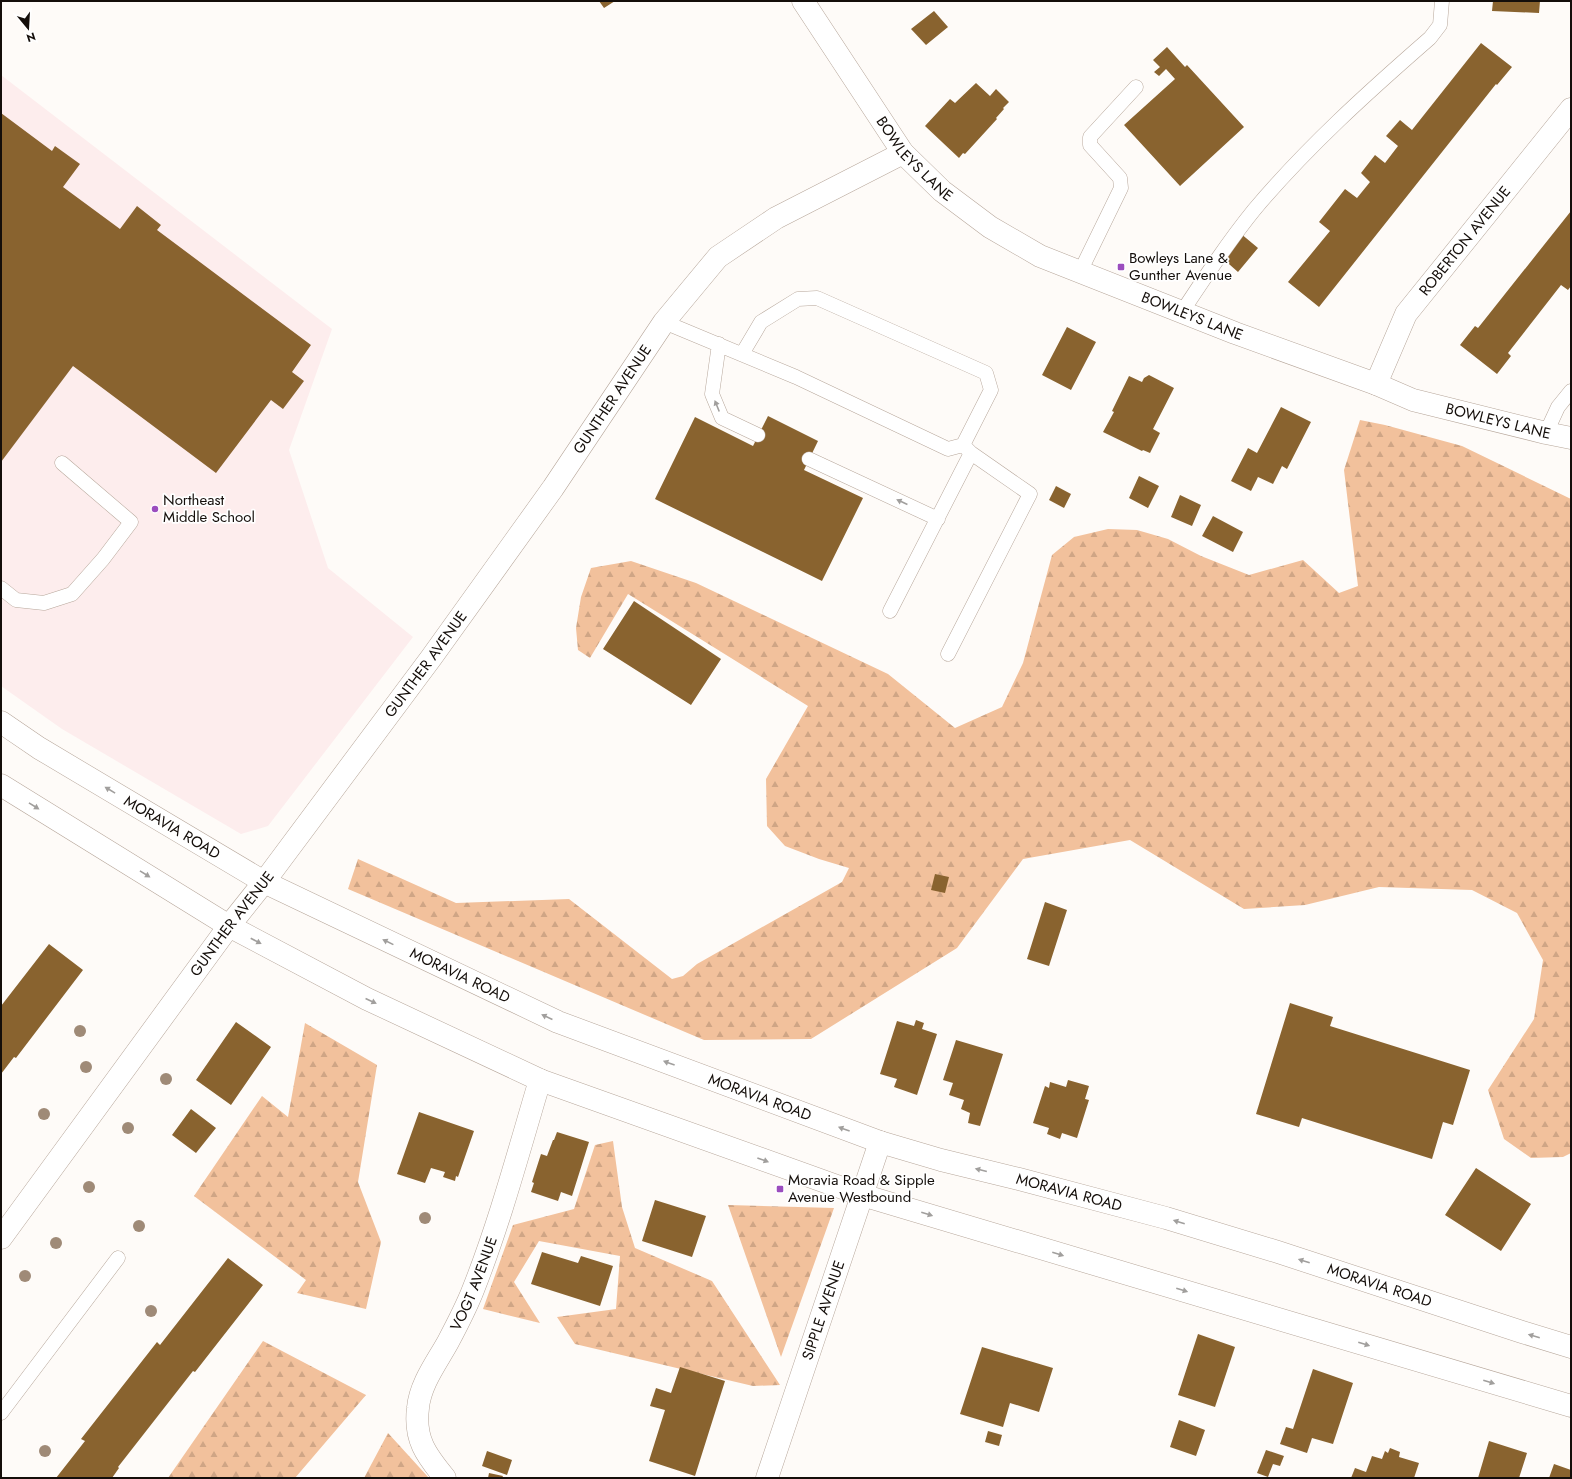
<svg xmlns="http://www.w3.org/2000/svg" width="1572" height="1479" font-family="Jost,sans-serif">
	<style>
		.education { fill: #fdeded }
		.forest { fill: url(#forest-firs) }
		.building { fill: #89632f }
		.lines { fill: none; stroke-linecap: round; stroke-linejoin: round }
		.service-casing { stroke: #b7a79b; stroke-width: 15 }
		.minor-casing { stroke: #b7a79b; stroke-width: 23 }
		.primary-casing { stroke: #b7a79b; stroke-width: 23 }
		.service { stroke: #fff; stroke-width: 14 }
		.minor { stroke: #fff; stroke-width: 22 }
		.primary { stroke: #fff; stroke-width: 22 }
		.tree { fill: #9f8a77 }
		.oneway { fill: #a19f9d }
		.poi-dot { fill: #9b4dbe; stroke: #fff; stroke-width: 1.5 }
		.labels { text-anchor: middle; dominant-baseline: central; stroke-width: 3.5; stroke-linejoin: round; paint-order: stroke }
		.street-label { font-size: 15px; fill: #140e0a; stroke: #fff }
		.poi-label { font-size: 15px; fill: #140e0a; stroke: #fff; text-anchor: start }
	</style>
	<defs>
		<pattern id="forest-firs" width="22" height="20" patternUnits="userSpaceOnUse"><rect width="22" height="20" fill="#f2c19c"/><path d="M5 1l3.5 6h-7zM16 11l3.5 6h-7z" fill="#cfa585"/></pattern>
	</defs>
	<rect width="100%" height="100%" fill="#fefbf8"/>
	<path class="education" d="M1,75L332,329L289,450L328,568L413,637L268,826L241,834L62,729L1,686Z"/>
	<path class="forest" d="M1360,420L1385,425L1462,446L1571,499V1153L1563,1157L1531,1158L1504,1139L1488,1090L1534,1019L1543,960L1517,913L1472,890L1379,887L1305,905L1244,909L1130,840L1023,859L957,948L811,1039L704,1040L348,889L358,859L456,903L569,899L672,979L683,976L697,964L842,882L849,868L819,859L785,846L767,826L766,779L808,706L628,594L590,658L578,650L576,628L581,597L591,568L631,561L696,583L888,674L955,728L1002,707L1023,663L1052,555L1074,537L1108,529L1137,530L1168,539L1201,556L1249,575L1303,560L1339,593L1358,586L1344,470Z
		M305,1023L377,1065L358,1182L381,1242L366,1309L297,1293L306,1280L194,1196L262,1096L288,1117Z
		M613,1141L622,1207L635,1248L712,1281L780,1385L753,1386L575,1344L557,1317L616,1309L620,1256L539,1241L514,1282L540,1323L483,1309L513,1225L574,1209L595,1145Z
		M728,1205L834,1208L781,1357Z
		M263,1341L366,1395L295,1478H168Z
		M388,1433L429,1478H364Z"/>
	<path class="building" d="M599,1H615L604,8Z
		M1493,1H1540L1539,13L1492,11Z
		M934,11L948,27L926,45L911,29Z
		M1481,43L1512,67L1497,85L1496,84L1319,307L1288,282L1330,231L1319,222L1345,189L1357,198L1370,182L1361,173L1375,155L1385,163L1398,146L1386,136L1400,120L1412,130Z
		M1167,47L1185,67L1187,65L1244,127L1180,186L1124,125L1175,79L1166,69L1159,76L1154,72L1160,67L1153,60Z
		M976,83L990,96L996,89L1009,102L1003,108L1004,109L996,118L997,119L965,154L963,153L959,158L925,126L950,99L955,103Z
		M1,113L52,151L55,146L80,164L63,187L120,229L137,206L161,225L157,230L311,345L292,372L304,381L283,409L271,400L216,473L73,366L1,462Z
		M1571,211V286L1568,290L1561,285L1508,353L1511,356L1497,374L1460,345L1475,326L1478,328Z
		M1240,233L1258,248L1238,272L1221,257Z
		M1067,327L1096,342L1071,390L1042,375Z
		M1149,375L1174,388L1153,429L1160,433L1150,453L1143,450L1142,451L1103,432L1114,412L1112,411L1129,376L1142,382L1144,378Z
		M1281,407L1311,422L1287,469L1282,466L1273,484L1258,477L1251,491L1231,481L1248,448L1257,453Z
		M768,416L818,441L804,470L863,498L822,581L655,499L695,417L753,446Z
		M1139,476L1159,486L1148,508L1129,498Z
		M1056,486L1071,494L1064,508L1049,500Z
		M1180,495L1201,505L1192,526L1171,517Z
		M1213,516L1243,532L1233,552L1202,536Z
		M634,601L721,659L691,705L603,649Z
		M935,874L949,877L945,893L931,890Z
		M1045,902L1067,910L1049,966L1027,959Z
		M49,944L83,970L16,1058L14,1057L1,1074V1006Z
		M1290,1003L1333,1017L1330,1026L1470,1070L1453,1125L1443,1122L1432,1159L1302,1118L1299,1127L1256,1114Z
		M916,1020L924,1023L922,1029L937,1034L917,1095L894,1087L897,1079L880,1074L897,1021L914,1026Z
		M236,1022L271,1047L231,1105L196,1080Z
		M956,1040L1003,1054L980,1126L968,1123L970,1113L961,1109L964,1100L949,1095L953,1083L943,1080Z
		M1068,1080L1089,1086L1085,1099L1089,1100L1077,1138L1062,1133L1060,1139L1047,1134L1049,1128L1033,1123L1045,1086L1049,1088L1050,1082L1066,1087Z
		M191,1109L216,1128L196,1153L172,1135Z
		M419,1112L474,1131L458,1177L456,1176L455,1181L443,1177L445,1172L431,1168L425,1183L397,1174Z
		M557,1132L589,1142L572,1196L561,1192L558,1201L531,1192L534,1183L532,1182L541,1154L547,1156L553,1140H554Z
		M1476,1168L1531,1204L1501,1251L1445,1215Z
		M655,1200L706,1216L692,1257L642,1241Z
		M542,1252L578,1263L581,1256L613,1266L600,1306L531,1284Z
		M228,1258L263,1285L195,1372L193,1371L118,1467L119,1468L112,1478H56L85,1441L81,1439L157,1342L160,1345Z
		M1198,1334L1235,1347L1215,1407L1178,1395Z
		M982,1347L1053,1368L1039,1412L1010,1403L1003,1427L960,1414Z
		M680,1367L725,1381L695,1476L649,1461L665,1410L650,1406L656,1388L671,1393Z
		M1313,1369L1353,1383L1333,1444L1312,1438L1307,1453L1280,1444L1286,1427L1293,1429Z
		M1179,1420L1205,1430L1196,1456L1170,1447Z
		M988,1431L1002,1435L999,1446L985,1442Z
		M1489,1441L1527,1453L1519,1478H1478Z
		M1390,1448L1400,1452L1399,1457L1419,1463L1414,1478H1351L1355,1468L1366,1472L1372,1456L1382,1459L1385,1451L1388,1453Z
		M1266,1450L1284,1456L1280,1466L1273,1464L1268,1477L1257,1473Z
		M487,1451L512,1460L507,1475L482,1466Z
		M1554,1464L1571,1470V1478H1549Z
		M489,1473L503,1476L502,1478H488Z"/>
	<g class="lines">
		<defs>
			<path id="service" d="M1080,272L1121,188L1120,178L1090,145V137L1136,87
				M1182,312C1205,277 1228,242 1254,210C1307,147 1368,92 1430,38L1440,25L1442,1
				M664,322L796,377L948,449L963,445L991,390L986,373L817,298L798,299L761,322L742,354
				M719,344L712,394L722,418L758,435
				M1546,433L1558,407L1571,391
				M809,459L938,519
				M1,588L16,600L44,603L72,594L103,559L131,522L62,463
				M890,611L971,453
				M948,654L1030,494L971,453L963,445
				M1,1413L118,1258"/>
			<g id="minor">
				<path id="s1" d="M803,1L903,153L942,191L990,227L1040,256L1235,333L1376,384L1413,400L1546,433L1571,438"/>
				<path id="s2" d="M1376,384L1406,314L1571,109"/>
				<path id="s3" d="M1,1238L229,926L264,882L431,658L553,488L664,322L718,257L776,218L903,153"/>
				<path id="s4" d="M445,1478C426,1455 414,1439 418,1408C420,1384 437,1362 448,1342C457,1325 466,1308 473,1290C500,1222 519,1150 540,1080"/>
				<path id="s5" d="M767,1478L880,1142"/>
			</g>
			<g id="primary">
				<path id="s6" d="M1,722L39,748L264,882L558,1022L880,1142L941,1160L1019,1179L1166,1218L1278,1252L1522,1332L1571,1347"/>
				<path d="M1,785L229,926L367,999L540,1080L862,1195L1571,1406"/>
			</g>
		</defs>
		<use href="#service" class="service-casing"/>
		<use href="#minor" class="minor-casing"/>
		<use href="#primary" class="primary-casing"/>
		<use href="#service" class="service"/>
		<use href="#minor" class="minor"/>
		<use href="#primary" class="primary"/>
	</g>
	<g class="tree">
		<circle cx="80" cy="1031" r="6"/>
		<circle cx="86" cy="1067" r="6"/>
		<circle cx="166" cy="1079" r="6"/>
		<circle cx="44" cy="1114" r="6"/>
		<circle cx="128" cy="1128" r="6"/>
		<circle cx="89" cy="1187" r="6"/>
		<circle cx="425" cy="1218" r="6"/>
		<circle cx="139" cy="1226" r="6"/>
		<circle cx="56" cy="1243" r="6"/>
		<circle cx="25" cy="1276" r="6"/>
		<circle cx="151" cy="1311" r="6"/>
		<circle cx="45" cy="1451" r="6"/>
	</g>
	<defs><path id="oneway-solid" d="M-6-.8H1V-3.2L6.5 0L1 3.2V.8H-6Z"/></defs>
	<g class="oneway">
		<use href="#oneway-solid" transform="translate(717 406) rotate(-112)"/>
		<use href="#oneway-solid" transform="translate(902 502) rotate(-155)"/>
		<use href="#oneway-solid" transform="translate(110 790) rotate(-149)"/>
		<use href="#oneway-solid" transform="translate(34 806) rotate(32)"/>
		<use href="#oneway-solid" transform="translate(145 874) rotate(32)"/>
		<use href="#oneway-solid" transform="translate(256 941) rotate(28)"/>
		<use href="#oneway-solid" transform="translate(388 942) rotate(-154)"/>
		<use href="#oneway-solid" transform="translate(371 1001) rotate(25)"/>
		<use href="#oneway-solid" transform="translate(547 1017) rotate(-155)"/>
		<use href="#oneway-solid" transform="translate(669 1063) rotate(-160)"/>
		<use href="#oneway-solid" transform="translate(844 1129) rotate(-160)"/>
		<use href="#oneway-solid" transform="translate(763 1160) rotate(20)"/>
		<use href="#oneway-solid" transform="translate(981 1170) rotate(-166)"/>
		<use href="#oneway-solid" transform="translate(927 1214) rotate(17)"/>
		<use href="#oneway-solid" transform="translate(1179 1222) rotate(-163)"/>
		<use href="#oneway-solid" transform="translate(1058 1254) rotate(17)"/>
		<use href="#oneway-solid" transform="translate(1304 1261) rotate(-162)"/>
		<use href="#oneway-solid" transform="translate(1182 1290) rotate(17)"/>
		<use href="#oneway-solid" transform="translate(1534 1336) rotate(-164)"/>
		<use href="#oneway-solid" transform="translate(1364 1344) rotate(17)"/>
		<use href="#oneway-solid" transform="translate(1489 1382) rotate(17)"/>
	</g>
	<g class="poi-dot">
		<rect x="1117" y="263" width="8" height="8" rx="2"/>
		<circle cx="155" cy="509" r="4"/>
		<rect x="776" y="1185" width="8" height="8" rx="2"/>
	</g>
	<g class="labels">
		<g class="street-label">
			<text stroke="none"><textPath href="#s1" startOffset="194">BOWLEYS LANE</textPath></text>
			<text stroke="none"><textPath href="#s2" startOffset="170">ROBERTON AVENUE</textPath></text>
			<text stroke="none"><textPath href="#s1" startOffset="518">BOWLEYS LANE</textPath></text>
			<text stroke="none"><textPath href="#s3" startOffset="1038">GUNTHER AVENUE</textPath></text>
			<text stroke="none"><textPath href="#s1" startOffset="842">BOWLEYS LANE</textPath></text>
			<text stroke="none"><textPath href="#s3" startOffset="714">GUNTHER AVENUE</textPath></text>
			<text stroke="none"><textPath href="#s6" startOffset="201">MORAVIA ROAD</textPath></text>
			<text stroke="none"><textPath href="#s3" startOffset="390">GUNTHER AVENUE</textPath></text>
			<text stroke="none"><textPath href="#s6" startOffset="525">MORAVIA ROAD</textPath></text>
			<text stroke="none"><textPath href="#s6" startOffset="849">MORAVIA ROAD</textPath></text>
			<text stroke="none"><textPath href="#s6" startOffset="1173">MORAVIA ROAD</textPath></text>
			<text stroke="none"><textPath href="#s4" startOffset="215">VOGT AVENUE</textPath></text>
			<text stroke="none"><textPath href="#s6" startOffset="1497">MORAVIA ROAD</textPath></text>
			<text stroke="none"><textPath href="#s5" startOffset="177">SIPPLE AVENUE</textPath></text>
		</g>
		<g class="poi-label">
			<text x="1129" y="258">Bowleys Lane &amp;<tspan x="1129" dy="17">Gunther Avenue</tspan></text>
			<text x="163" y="500">Northeast<tspan x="163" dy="17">Middle School</tspan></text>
			<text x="788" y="1180">Moravia Road &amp; Sipple<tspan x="788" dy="17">Avenue Westbound</tspan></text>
		</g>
	</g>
	<rect width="1572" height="1479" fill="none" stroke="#140e0a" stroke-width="4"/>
	<g transform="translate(28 28) rotate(162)" stroke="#ffffff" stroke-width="3" paint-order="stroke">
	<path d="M0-3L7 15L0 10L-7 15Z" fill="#140e0a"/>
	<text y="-6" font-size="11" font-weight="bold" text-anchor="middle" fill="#140e0a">N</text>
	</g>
</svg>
